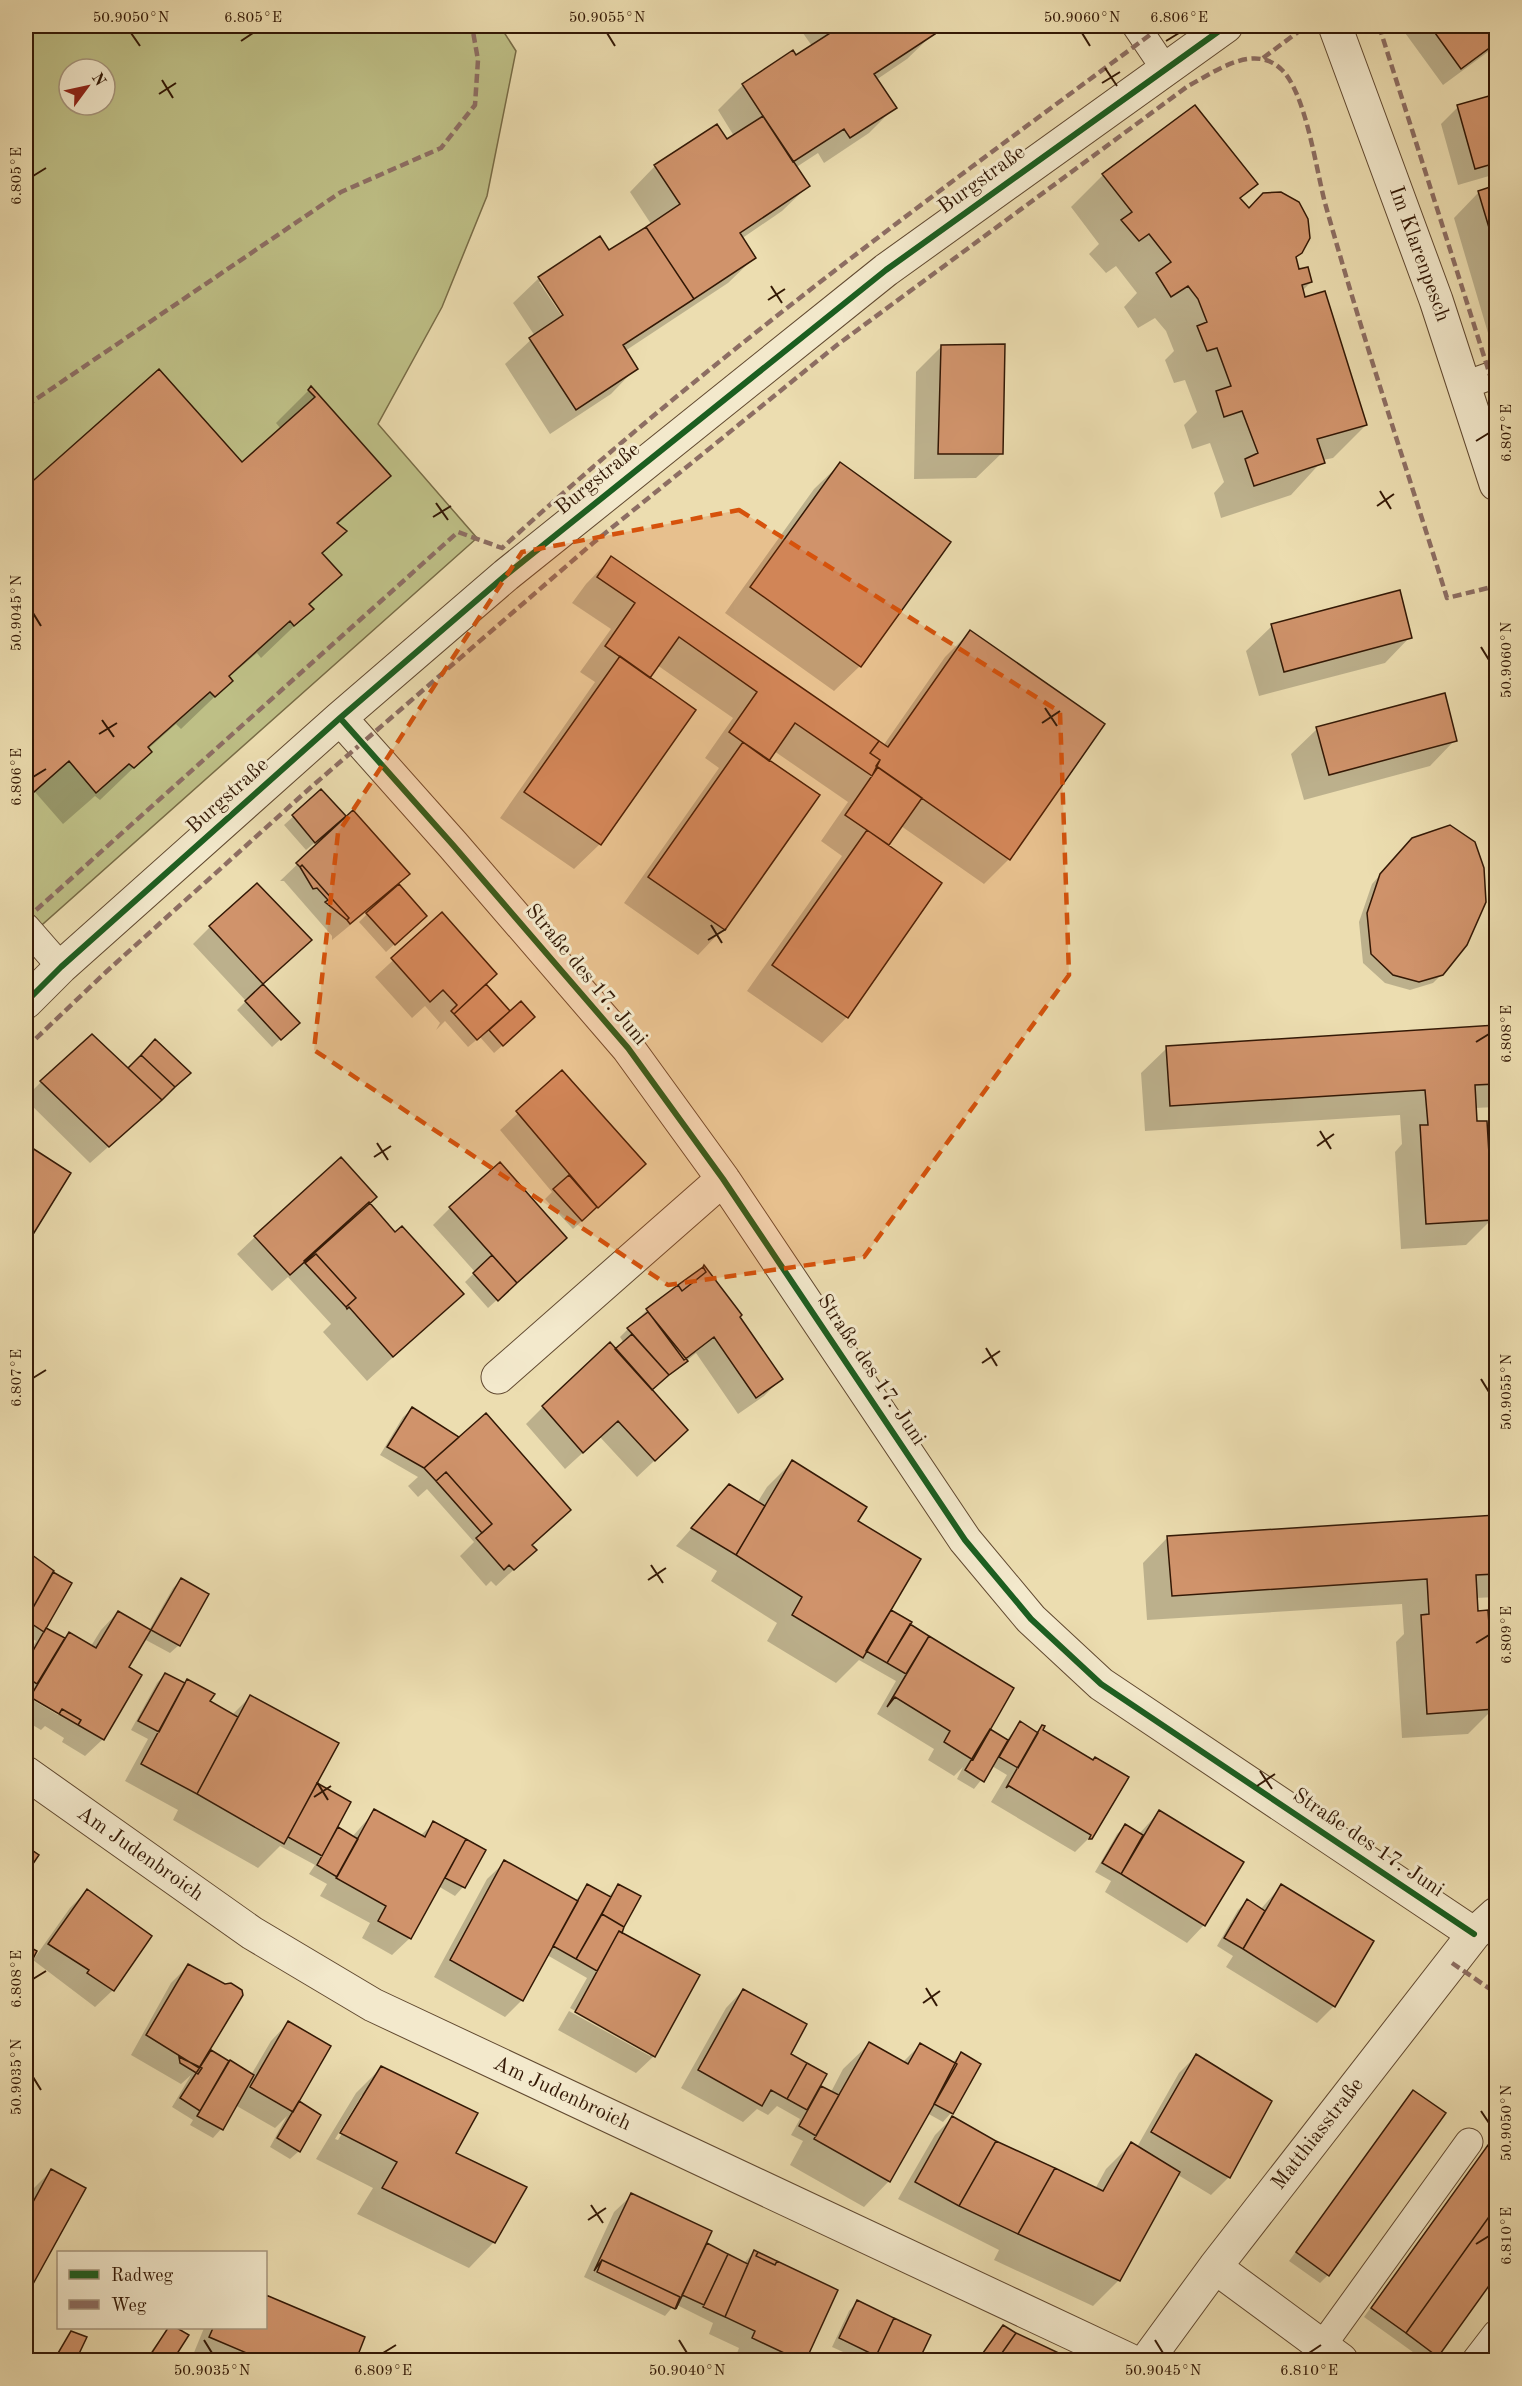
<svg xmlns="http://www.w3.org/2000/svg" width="1522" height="2386" font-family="'Old Standard TT',serif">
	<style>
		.green { fill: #bebf86; stroke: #786c46; stroke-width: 1.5; fill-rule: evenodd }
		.shadow { fill: #0003; fill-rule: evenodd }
		.building { fill: #d0936b; stroke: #331805; stroke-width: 1.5 }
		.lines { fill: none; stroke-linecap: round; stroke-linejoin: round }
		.service-casing { stroke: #614930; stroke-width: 29 }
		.minor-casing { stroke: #614930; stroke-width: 35 }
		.service { stroke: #f3e9cc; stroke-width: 27 }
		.minor { stroke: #f3e9cc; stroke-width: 33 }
		.quiet { stroke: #8d6e63; stroke-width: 4.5; stroke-dasharray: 9 4.5; stroke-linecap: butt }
		.cycleway-casing { stroke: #f3e9cc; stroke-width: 10 }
		.cycleway { stroke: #1b5e20; stroke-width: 6 }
		.marked { fill: #d6520b; fill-opacity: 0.2; stroke: #d6520b; stroke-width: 4.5; stroke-dasharray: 12 8; stroke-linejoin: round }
		.ticks { fill: none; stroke: #331805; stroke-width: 2 }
		.labels { text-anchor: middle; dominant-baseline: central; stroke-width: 6; stroke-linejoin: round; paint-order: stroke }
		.street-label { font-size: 21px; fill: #331805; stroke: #f3e9cc }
		.neatline { fill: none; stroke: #331805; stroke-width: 2 }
		.ticks-label { font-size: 15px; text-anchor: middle; fill: #331805 }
	</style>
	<rect width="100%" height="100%" fill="#ecddb0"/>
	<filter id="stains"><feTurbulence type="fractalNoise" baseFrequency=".00333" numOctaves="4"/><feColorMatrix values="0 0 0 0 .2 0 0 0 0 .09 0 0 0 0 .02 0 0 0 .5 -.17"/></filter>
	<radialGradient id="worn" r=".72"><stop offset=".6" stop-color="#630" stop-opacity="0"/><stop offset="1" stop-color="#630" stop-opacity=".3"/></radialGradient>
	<path class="green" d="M26,26H500L516,51L487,196L442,307L378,424L477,538L26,939ZM69,69H105V105H69Z"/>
	<path class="shadow" d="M784,26H927L933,34L907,59L876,80L895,107L869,133L824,163L818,153L795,168L808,186L782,211L741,239L754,258L728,283L625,351L636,368L611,394L550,434L505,364L535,336L513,303L539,278L609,252L651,224L630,192L655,166L734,136L718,110L743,85L812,46L798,26L789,32ZM539,282H543L568,321L566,322Z
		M1400,26H1496V46L1443,85Z
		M1496,96V174L1458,185L1441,124L1458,107Z
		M1103,175L1256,184L1239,200L1295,258L1298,271L1311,282L1302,291L1366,425L1333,458L1323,460L1291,495L1221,518L1214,493L1224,482L1210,443L1192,449L1184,425L1197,412L1185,380L1174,383L1165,360L1174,351L1166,331L1155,318L1138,328L1124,307L1137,293L1116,266L1106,273L1089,254L1099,244L1071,207Z
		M1496,187V360L1454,218L1479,192Z
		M942,346L1002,453L976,478L914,479L916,372Z
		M159,371L242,464L281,429L276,423L311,388L388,476L337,525L345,531L321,555L340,575L309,606L312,609L261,658L257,653L228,678L231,681L181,729L176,724L148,749L150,752L100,800L95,796L63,824L35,792L26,801V489Z
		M840,464L949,543L860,666L834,691L725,613L814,489Z
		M611,558L883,746L945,657L971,631L1009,859L984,884L901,826L887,846L847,1017L822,1043L747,991L842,856L821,841L848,802L774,751L767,761L817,796L723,929L698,955L624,903L719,768L705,758L733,718L657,665L648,678L600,844L574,869L500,818L595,682L580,672L611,629L572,603L586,584Z
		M1272,626L1410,637L1385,663L1259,696L1246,651Z
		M1317,729L1455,740L1430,766L1304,800L1291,754Z
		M321,791L339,825L377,837L386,847L397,884L425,916L386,952L359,922L366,915L365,913L332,940V936L284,881H280L333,830L332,828L306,850L284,825Z
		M1404,848L1442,974L1433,983L1410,990L1385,983L1363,963L1359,922L1372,884Z
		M442,915L484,985L525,1026L494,1053L480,1037L468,1047L445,1021L436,1030L440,1023L425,1006L412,1018L375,977Z
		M210,927L292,957L262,985L298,1023L272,1047L237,1010L246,1001L193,944Z
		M1496,1027V1107L1475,1108L1492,1219L1466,1245L1401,1249L1395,1152L1402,1144L1400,1115L1145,1131L1141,1073L1167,1048Z
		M562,1072L627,1181L573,1229L545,1199L552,1192L500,1130Z
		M41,1082L142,1117L90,1163L26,1100V1097Z
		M26,1146L69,1174L26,1240Z
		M368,1204L395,1234L462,1294L367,1381L323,1332L331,1324L288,1277L272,1291L237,1254L255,1237Z
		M450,1208L565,1238L488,1308L465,1282L475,1272L433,1225Z
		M702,1269L781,1379L764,1396L738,1414L696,1353L651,1391L669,1447L637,1477L600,1437L565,1469L526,1424L543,1407L624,1343L620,1337L647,1310Z
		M412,1409L451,1447L535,1550L496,1586L491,1581L486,1586L460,1556L474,1542L427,1489L418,1497L408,1486L418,1477L380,1455L403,1417Z
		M792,1462L856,1522L886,1616L928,1637L1012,1689L989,1730L1006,1741L1020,1723L1092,1835L1075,1852L991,1802L1007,1775L992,1766L974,1789L957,1779L963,1767L954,1776L928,1760L934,1749L877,1714L896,1681L859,1660L836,1683L767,1641L777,1623L711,1581L717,1571L676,1546L729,1486L757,1503L767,1487Z
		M1496,1516V1597L1476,1598L1494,1708L1468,1734L1402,1738L1396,1642L1404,1634L1402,1604L1147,1620L1143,1563L1168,1537Z
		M28,1554L44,1628L64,1639L69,1633L91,1646L101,1630L118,1612L149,1630L173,1588L181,1580L179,1645L170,1653L144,1639L127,1668L103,1739L85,1756L62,1742L64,1738L45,1726L41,1730L26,1721V1696L58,1715L61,1713L26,1690V1659L36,1641L26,1635V1556Z
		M165,1674L184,1684L187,1681L208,1702L232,1715L250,1697L335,1828L352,1837L375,1811L420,1836L434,1823L484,1850L463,1887L455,1896L438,1886L410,1938L392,1955L362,1938L370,1923L320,1896L327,1884L309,1874L315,1865L280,1846L258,1868L173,1820L178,1810L125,1781L148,1739L131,1730L157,1683Z
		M1159,1812L1242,1862L1204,1925L1187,1943L1105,1892L1111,1881L1095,1872L1117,1834L1126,1826L1139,1834Z
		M505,1862L575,1901L587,1886L608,1897L618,1886V1932L698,1976L654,2056L636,2073L558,2030L569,2011L650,2056V2053L570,2008L587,1978L547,1955L522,2000L505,2017L434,1977L487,1879Z
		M1281,1886L1334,2006L1317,2023L1226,1967L1233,1956L1217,1946L1238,1910L1247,1901L1260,1910Z
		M87,1891L113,1990L95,2007L33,1960L70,1908Z
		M188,1966L203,2061L212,2052L251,2075L271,2041L288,2023L297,2102L299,2151L290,2159L270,2147L287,2116L275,2128L235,2105L221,2129L213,2138L190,2125L193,2120L172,2107L191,2075L181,2084L131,2055L171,1983Z
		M743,1990L789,2055L819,2086L831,2092L843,2069L869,2044L902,2063L920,2045L952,2063L961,2054L979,2065L951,2113L943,2122L927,2113L889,2181L864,2207L790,2165L803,2141L791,2135L800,2119L777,2106L768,2115L757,2109L743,2122L681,2088L726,2008Z
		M1196,2056L1270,2102L1229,2177L1211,2195L1178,2175L1119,2280L1093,2306L994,2260L999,2250L898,2199L935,2135L952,2118L995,2142L1095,2189L1106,2169L1131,2144L1137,2147L1179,2073Z
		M381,2068L454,2153L494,2242L469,2268L357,2214L373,2188L316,2159L356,2093ZM362,2095H366L338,2140L335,2139Z
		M1413,2092L1328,2275L1320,2283L1289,2261Z
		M1488,2147L1496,2153V2273L1437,2356L1432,2360H1424L1364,2317Z
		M51,2171L32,2283L26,2290V2203L34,2188Z
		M632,2195L702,2250L707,2245L744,2263L754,2252L836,2291L804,2360H746L736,2356L739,2348L709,2334L713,2323L675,2304L665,2316L584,2277L614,2212Z
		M266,2296L363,2338L354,2360H207L193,2355L204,2328H266Z
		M857,2302L929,2336L917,2360H861L832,2347L849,2311Z
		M1004,2327L1061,2356L1057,2360H979Z
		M168,2328L187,2335L172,2360H145Z
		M72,2333L85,2338L75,2360H52Z"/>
	<path class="building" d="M841,26H929L935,34L874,74L897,108L850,138L844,129L793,162L742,84L793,50L796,55Z
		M1430,26H1496V43L1461,69Z
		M1496,94V163L1475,169L1457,105Z
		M1195,105L1258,184L1240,198L1249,208L1263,193L1281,192L1299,202L1308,219L1310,238L1302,253L1296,257L1299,269L1308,267L1312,282L1302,285L1305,297L1325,291L1367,425L1317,439L1325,463L1254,486L1245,459L1258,453L1242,411L1224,417L1216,391L1231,386L1217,348L1207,351L1197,326L1207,322L1198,299L1188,286L1171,297L1156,273L1171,262L1149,234L1139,241L1121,220L1132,212L1102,174Z
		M763,116L810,186L740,233L756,258L694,299L646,227L680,204L654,165L717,124L727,139Z
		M1496,185V251L1478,191Z
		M646,227L694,299L623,345L638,369L576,410L529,338L563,315L538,277L600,236L609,250Z
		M1005,344L1003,454H938L941,345Z
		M159,369L242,462L315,397L308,390L311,386L391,476L337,523L347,531L322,553L342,575L309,604L314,609L294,626L290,621L229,676L233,681L215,697L210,692L148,747L152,752L134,768L129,764L96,793L69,761L26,799V487Z
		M840,462L951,542L861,667L750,587Z
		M611,556L879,741L870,753L880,760L872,776L795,723L769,761L729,732L757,692L679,637L650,678L605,646L635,603L597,577Z
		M1400,590L1412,638L1284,672L1271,624Z
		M970,630L1105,724L1010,860L876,766L880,760L870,753L879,741L888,747Z
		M620,656L696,710L601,845L524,792Z
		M1445,693L1457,741L1329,775L1316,727Z
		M743,742L820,795L725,930L648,877Z
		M878,767L922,798L889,845L845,815Z
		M321,789L346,816L315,843L292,815Z
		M353,810L410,874L350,924L347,920L349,918L302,865L300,867L296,863Z
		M1450,825L1475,842L1484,868L1486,902L1467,945L1443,975L1419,982L1393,975L1371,954L1367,913L1380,874L1412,838Z
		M867,830L942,883L848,1018L772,965Z
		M302,865L349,918L347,920L325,902L328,900L317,888L313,889L300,867Z
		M257,883L312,940L263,984L209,926Z
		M399,884L427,916L395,945L366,913Z
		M442,912L497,974L454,1014L451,1011L457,1005L443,990L430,1002L391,958Z
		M263,984L300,1023L281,1040L245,1001Z
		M486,984L510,1011L477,1040L454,1014Z
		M521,1001L535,1017L503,1046L489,1030Z
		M1496,1025V1084L1475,1085L1477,1121H1487L1493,1220L1426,1224L1420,1125H1428L1425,1090L1170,1106L1166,1046Z
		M92,1034L162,1100L109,1147L40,1081Z
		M155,1039L191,1073L175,1087L141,1055Z
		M141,1055L175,1087L162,1100L128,1068Z
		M562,1070L646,1164L598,1208L516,1111Z
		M26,1144L71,1173L32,1236L26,1231Z
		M341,1157L377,1197L290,1275L254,1236Z
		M500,1162L567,1238L517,1283L449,1207Z
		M569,1175L597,1207L582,1221L553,1189Z
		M369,1202L395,1232L402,1226L464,1294L393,1357L349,1307L347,1309L346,1307L356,1298L316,1254L305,1263L304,1261Z
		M316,1254L356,1298L346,1307L305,1263Z
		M492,1255L517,1283L498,1301L473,1273Z
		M704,1265L742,1315L740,1317L783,1379L756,1398L714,1337L684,1360L646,1309L678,1285L682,1291L706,1272L703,1267Z
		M703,1267L706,1272L682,1291L678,1285Z
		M648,1312L688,1361L669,1375L627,1328Z
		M632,1334L669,1375L652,1390L615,1349Z
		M610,1342L688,1430L655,1461L618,1421L583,1453L542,1406Z
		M412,1407L459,1437L424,1468L387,1447Z
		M486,1413L571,1510L532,1545L537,1550L514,1570L509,1565L504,1570L476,1538L492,1524L446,1472L436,1481L424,1468Z
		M792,1460L867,1507L858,1521L921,1559L863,1658L792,1615L802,1597L736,1555Z
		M446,1472L492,1524L482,1533L436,1481Z
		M729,1484L765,1506L736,1555L691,1528Z
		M1496,1515V1574L1476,1575L1478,1611L1488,1610L1495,1709L1427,1714L1421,1615L1429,1614L1427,1579L1172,1596L1167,1536Z
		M28,1552L54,1571L26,1620V1554Z
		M53,1572L72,1583L44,1632L26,1620Z
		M181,1578L209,1594L180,1646L151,1630Z
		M891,1610L912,1622L887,1663L866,1651Z
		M118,1611L151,1630L129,1667L142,1675L104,1740L78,1725L81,1720L62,1709L59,1714L30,1697L69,1632L96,1648Z
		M910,1624L929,1636L906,1674L887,1663Z
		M46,1628L65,1638L37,1684L26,1677V1663Z
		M929,1636L1014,1688L973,1760L944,1742L950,1731L895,1697L887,1707Z
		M165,1673L185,1683L159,1732L138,1721Z
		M187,1679L215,1694L210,1701L238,1717L197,1794L141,1764Z
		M250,1695L339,1743L284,1844L197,1794Z
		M62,1709L81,1720L78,1725L59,1714Z
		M1020,1721L1038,1733L1018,1768L999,1757Z
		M1042,1725L1045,1726L1043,1730L1093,1760L1095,1757L1129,1777L1092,1839H1089L1091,1835L1009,1786L1006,1788Z
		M990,1729L1008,1740L984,1782L965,1770Z
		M317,1783L351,1802L322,1856L288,1837Z
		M374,1809L425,1837L433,1821L466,1839L411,1939L378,1921L386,1906L336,1878Z
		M1159,1810L1244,1862L1205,1926L1121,1874Z
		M1125,1824L1143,1835L1121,1874L1102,1863Z
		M338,1827L358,1839L337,1877L317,1865Z
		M466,1839L486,1850L465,1888L445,1878Z
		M26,1846L39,1855L26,1874Z
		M504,1860L578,1901L523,2001L450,1960Z
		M587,1884L611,1897L576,1959L553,1946Z
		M618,1884L641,1896L624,1927L602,1914Z
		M1281,1884L1374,1941L1335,2007L1243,1949Z
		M87,1889L152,1936L114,1991L87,1973L89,1970L48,1944Z
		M1247,1899L1265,1911L1243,1949L1224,1938Z
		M602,1914L624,1927L622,1933L619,1931L597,1971L576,1959Z
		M619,1931L700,1975L655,2057L575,2012Z
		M26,1945L37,1951L26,1972Z
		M188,1964L225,1984L231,1983L242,1990L243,1995L199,2068L146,2035Z
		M743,1989L807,2024L791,2054L807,2063L787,2099L771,2090L762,2106L698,2070Z
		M288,2021L331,2046L293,2112L250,2087Z
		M869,2042L908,2064L920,2043L957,2064L890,2182L814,2139Z
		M211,2050L229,2061L200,2111L180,2098Z
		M961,2052L981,2064L953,2114L934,2104Z
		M1196,2054L1272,2101L1230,2178L1151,2132Z
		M179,2057L202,2068L198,2074L180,2063Z
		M230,2060L254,2075L223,2130L197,2116Z
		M807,2063L827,2074L807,2110L787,2099Z
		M381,2066L478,2113L456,2153L527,2187L495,2243L382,2188L397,2162L340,2133Z
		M821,2086L839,2095L816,2136L799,2126Z
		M1413,2090L1446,2113L1329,2276L1296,2252Z
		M299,2101L321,2115L300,2152L277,2138Z
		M952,2116L996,2141L959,2206L915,2182Z
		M996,2141L1055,2168L1018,2234L959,2206Z
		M1131,2142L1180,2172L1120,2281L1018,2234L1055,2168L1103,2191Z
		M1488,2145L1496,2152V2207L1406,2333L1371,2308Z
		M51,2169L86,2188L33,2284L26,2279V2215Z
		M631,2193L712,2231L676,2309L680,2297L602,2260L594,2271Z
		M1496,2207V2276L1438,2357L1406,2333Z
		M707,2243L728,2254L704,2305L682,2295Z
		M754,2250L758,2252L756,2256L775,2265L777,2261L838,2290L806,2360H799L752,2338L755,2331L725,2317Z
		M758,2252L777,2261L775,2265L756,2256Z
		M728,2254L748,2264L725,2317L703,2307Z
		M602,2260L680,2297L675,2309L597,2272Z
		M266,2295L365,2337L356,2360H263L209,2337L213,2328H266Z
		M857,2300L894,2318L876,2356L839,2338Z
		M894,2318L931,2335L919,2360H887L876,2356Z
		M1003,2325L1016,2333L997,2360H981L985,2355L983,2353Z
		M168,2328H177L189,2335L173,2360H147Z
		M71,2331L87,2337L76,2360H54Z
		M1016,2333L1063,2355L1059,2360H997Z
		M26,2350L50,2360H26Z"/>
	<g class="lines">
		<defs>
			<path id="service" d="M1136,26L1165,69
				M1465,385L1496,374
				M26,927L61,967
				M1322,2346L1469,2142
				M1476,2360L1496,2334"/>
			<path id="minor" d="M1335,26L1436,300L1496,484
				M340,718L453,845L628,1048L723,1179L965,1540L1031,1619L1101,1684L1474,1934
				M26,1002L61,967L340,718L506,575L886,270L1226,26
				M498,1377L723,1179
				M26,1773L252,1933L373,2005L1129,2360
				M1215,2267L1341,2360
				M1147,2360L1215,2267L1474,1934L1496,1914"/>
		</defs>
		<use href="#service" class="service-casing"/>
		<use href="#minor" class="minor-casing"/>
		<use href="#service" class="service"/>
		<use href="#minor" class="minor"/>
		<path class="quiet" d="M1379,26L1496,394
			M1263,58L1306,26
			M26,406L341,192L441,148L475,105L478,60L472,26
			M26,919L458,532L502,548C709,358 936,193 1162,26
			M26,1048L107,971L310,788L593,543L837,345L1188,86C1215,72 1254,42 1282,70C1306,94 1316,169 1325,203C1362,336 1406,466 1447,598L1492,587L1496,601
			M1452,1963L1496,1993"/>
		<defs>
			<path id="cycleway" d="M340,718L453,845L628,1048L723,1179L965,1540L1031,1619L1101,1684L1474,1934
				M26,1002L61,967L340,718L506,575L886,270L1226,26"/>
		</defs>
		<use href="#cycleway" class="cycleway-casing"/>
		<use href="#cycleway" class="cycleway"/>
	</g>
	<path class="marked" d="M739,510L1060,712L1069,975L864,1257L668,1285L314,1050L338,833L522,552Z"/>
	<path class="ticks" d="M131,33L140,46M607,33L615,46M1082,33L1090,46M241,41L253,33M1166,41L1179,33M1105,68L1117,86M162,80L173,98M1102,83L1120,72M159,94L176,83M33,176L46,168M771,286L782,303M768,300L785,289M1476,441L1489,433M1380,491L1391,509M436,503L448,520M1377,506L1394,494M433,517L451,506M33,613L41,626M1481,647L1489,660M1045,708L1057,726M102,720L114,737M1042,723L1060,711M99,734L117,723M33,777L46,769M711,925L722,943M708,940L726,929M1476,1042L1489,1034M1320,1131L1331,1149M377,1143L388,1160M1317,1146L1334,1134M374,1157L391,1146M986,1348L997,1366M982,1363L1000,1351M33,1378L46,1370M1481,1379L1489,1392M651,1565L663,1583M648,1580L666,1568M1476,1643L1489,1635M1260,1771L1272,1789M317,1782L328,1800M1257,1786L1275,1774M314,1797L331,1786M33,1979L46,1971M926,1988L937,2006M923,2003L940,1991M33,2077L41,2090M1481,2111L1489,2123M591,2205L603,2223M588,2220L606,2208M1476,2244L1489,2236M204,2340L212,2353M679,2340L687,2353M1155,2340L1163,2353M383,2353L396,2345M1309,2353L1321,2345"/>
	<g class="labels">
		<g class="street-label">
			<text transform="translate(982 180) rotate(-36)">Burgstraße</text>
			<text transform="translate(1419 254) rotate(70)">Im Klarenpesch</text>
			<text transform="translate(598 479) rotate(-39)">Burgstraße</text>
			<text transform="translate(228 796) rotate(-42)">Burgstraße</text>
			<text transform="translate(586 975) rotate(50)">Straße des 17. Juni</text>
			<text transform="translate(871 1370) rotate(56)">Straße des 17. Juni</text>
			<text transform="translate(1368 1843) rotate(34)">Straße des 17. Juni</text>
			<text transform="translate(140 1854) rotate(35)">Am Judenbroich</text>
			<text transform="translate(562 2094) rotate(25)">Am Judenbroich</text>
			<text transform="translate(1318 2134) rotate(-52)">Matthiasstraße</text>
		</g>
	</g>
	<rect width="1522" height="2386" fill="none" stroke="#ecddb0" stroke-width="66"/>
	<rect x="57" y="2251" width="210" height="78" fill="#f3e9cc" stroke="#a6957c" stroke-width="1.5"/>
	<rect x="69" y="2270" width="30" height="9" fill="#1b5e20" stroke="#a6957c" stroke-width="1.5"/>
	<text x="111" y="2281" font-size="18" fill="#331805">Radweg</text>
	<rect x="69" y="2300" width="30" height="9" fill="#8d6e63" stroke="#a6957c" stroke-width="1.5"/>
	<text x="111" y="2311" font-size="18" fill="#331805">Weg</text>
	<g transform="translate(87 87) rotate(57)"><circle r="28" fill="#f3e9cc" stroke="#a6957c" stroke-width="1.5"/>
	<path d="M0-4.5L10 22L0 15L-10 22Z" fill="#8f2418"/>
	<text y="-9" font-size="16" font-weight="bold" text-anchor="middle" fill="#331805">N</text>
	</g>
	<rect x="33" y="33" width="1456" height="2320" class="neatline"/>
	<g class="ticks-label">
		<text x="131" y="22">50.9050°N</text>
		<text x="253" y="22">6.805°E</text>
		<text x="607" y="22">50.9055°N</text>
		<text x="1082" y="22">50.9060°N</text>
		<text x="1179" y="22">6.806°E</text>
		<text transform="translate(16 176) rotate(-90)" y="5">6.805°E</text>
		<text transform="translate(1506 433) rotate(-90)" y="5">6.807°E</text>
		<text transform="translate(16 613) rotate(-90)" y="5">50.9045°N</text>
		<text transform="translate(1506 660) rotate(-90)" y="5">50.9060°N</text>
		<text transform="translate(16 777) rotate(-90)" y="5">6.806°E</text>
		<text transform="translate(1506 1034) rotate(-90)" y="5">6.808°E</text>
		<text transform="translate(16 1378) rotate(-90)" y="5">6.807°E</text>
		<text transform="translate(1506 1392) rotate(-90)" y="5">50.9055°N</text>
		<text transform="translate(1506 1635) rotate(-90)" y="5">6.809°E</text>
		<text transform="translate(16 1979) rotate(-90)" y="5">6.808°E</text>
		<text transform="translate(16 2077) rotate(-90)" y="5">50.9035°N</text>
		<text transform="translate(1506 2123) rotate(-90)" y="5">50.9050°N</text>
		<text transform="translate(1506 2236) rotate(-90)" y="5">6.810°E</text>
		<text x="212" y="2375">50.9035°N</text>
		<text x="383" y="2375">6.809°E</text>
		<text x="687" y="2375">50.9040°N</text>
		<text x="1163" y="2375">50.9045°N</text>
		<text x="1309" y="2375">6.810°E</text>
	</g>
	<rect width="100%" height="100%" filter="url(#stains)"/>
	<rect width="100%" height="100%" fill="url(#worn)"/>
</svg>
